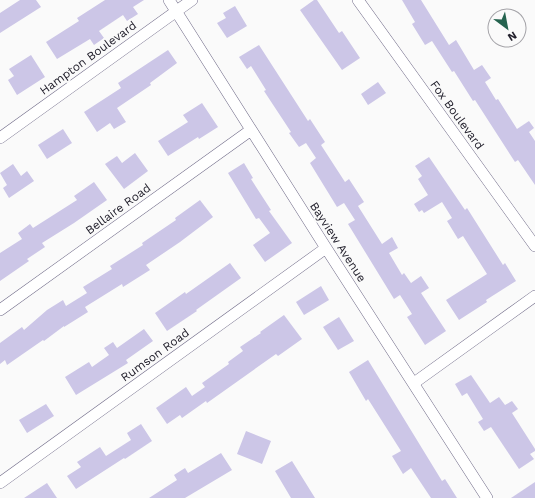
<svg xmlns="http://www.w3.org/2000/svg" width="535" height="498" font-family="'Work Sans',sans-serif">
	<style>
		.building { fill: #ccc6e7 }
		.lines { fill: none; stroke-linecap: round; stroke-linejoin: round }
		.street-casing { stroke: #716c89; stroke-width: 12 }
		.street { stroke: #fff; stroke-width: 11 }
		.labels { text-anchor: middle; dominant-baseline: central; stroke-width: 4; stroke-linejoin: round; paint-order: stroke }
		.street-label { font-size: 12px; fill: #23212d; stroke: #fafafa }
	</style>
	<rect width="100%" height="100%" fill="#fafafa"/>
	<path class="building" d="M20,0H36L41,7L0,33V13Z
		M105,0H144L133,7L138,14L127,21L123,15L99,31L104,38L94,45L90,39L57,59L46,42L79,21L77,18Z
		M314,0H317L339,33L342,31L360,58L342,70L300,10Z
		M402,0H421L449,45L456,40L474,70L482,65L491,78L485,82L496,100L498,99L517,129L529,121L534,128L529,132L535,141V185L518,160L515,162L475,100L473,101L454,71L452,72L432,41L425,45L412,24L415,22Z
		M235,6L247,26L227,38L217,23L226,18L223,13Z
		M259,45L308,121L310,119L325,142L321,145L345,182L349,179L364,202L358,206L382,244L392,237L398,248L389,253L402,275L404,273L411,283L421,276L429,288L421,293L446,331L425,345L407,317L412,314L400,295L394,299L348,224L355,220L344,203L337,207L310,163L316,158L306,143L299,147L289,133L291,132L264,91L266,90L251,66L247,69L239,57Z
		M168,50L177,63L150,83L151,85L117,108L126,122L114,129L110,123L97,132L84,112L121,88L118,83Z
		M31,55L45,77L17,95L8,80L14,76L9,69Z
		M378,82L386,93L368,105L361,94Z
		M202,103L218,127L199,139L198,137L168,156L158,141L188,122L183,115Z
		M63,129L72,143L47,159L38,145Z
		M135,153L148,171L124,189L105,164L117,156L122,163Z
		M429,157L465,210L467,208L503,265L505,263L516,281L486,300L487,302L459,320L446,300L487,274L463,236L458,239L447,221L452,218L442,202L424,213L422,210L419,212L414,204L428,195L418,179L422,176L415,166Z
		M244,163L253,178L251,179L271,210L269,211L292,243L265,262L253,245L270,233L259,218L256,219L228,173Z
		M13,164L21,176L27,171L34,181L9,198L3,188L7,185L0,173Z
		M94,182L107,200L74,223L42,243L45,247L27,259L29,261L0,281V253L22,239L18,233L30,224L33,228L77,200L74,196Z
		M200,200L213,217L180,242L146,265L150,270L123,287L122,284L85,307L88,312L64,327V326L44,341L43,340L7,365L5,360L0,364V343L22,327L24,330L47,310L63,300L66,306L87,293L83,287L112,269L110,266L143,245L142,243L176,220L175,218Z
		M230,263L241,278L196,310L197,311L167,331L155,313L185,292L186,294Z
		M321,286L329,300L304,315L296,302Z
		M284,315L302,339L278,356L276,354L207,403L206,401L182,418L180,415L167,424L156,408L186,387L192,396L205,387L202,383L229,364L228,362L243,351L240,347L261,333L260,332Z
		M339,317L354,341L338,350L323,327Z
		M144,329L153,341L126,360L128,363L76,395L65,377L89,362L92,367L109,355L104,348L113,342L117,348Z
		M368,360L442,481L445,479L457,498H431L411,468L403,474L392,456L401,451L368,399L366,401L349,372Z
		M471,375L490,403L499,397L505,405L512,401L518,409L512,413L535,449V451L530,454L534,459L519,469L491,427L484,431L478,422L483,419L467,393L462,396L455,384Z
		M46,404L54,416L27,433L19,420Z
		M141,424L152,441L125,459L124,458L76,489L67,476L81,467L77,462L100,447L106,456L131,440L127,433Z
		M246,431L271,441L262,464L237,454Z
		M221,453L232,470L185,498H149L177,480L174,475L185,468L188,473Z
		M292,461L315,498H291L275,471Z
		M535,482V498H511Z
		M47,483L57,498H24Z"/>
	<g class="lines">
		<defs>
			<path id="street" d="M169,0L326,248L487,498
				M358,0L535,246
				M0,138L192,0
				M0,310L251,130
				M414,383L535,296
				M0,483L326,248"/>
		</defs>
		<use href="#street" class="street-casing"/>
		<use href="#street" class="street"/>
	</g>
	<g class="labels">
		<g class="street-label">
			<text transform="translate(88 58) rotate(-36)">Hampton Boulevard</text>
			<text transform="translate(457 115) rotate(54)">Fox Boulevard</text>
			<text transform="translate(118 209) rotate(-36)">Bellaire Road</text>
			<text transform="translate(338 242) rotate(57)">Bayview Avenue</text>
			<text transform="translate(155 355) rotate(-36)">Rumson Road</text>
		</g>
	</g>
	<g transform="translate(507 28) rotate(148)"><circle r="19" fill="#fafafa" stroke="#a4a3a8"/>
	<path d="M0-3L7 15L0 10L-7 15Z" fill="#25634f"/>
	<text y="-6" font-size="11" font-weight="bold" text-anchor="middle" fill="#23212d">N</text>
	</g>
</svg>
